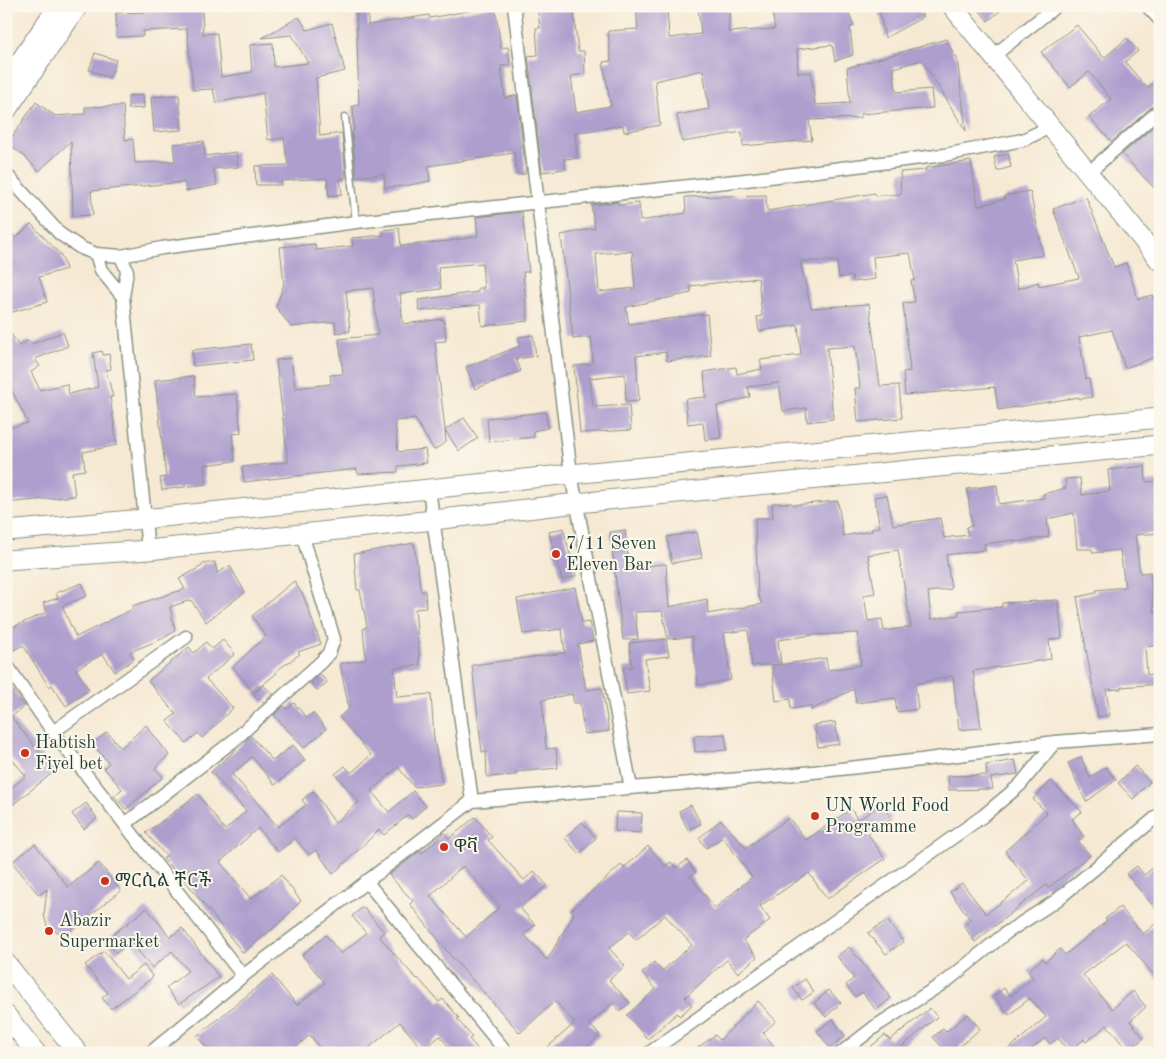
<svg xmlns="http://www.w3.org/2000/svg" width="1166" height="1059" font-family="'Old Standard TT','Noto Serif Ethiopic',serif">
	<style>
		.building { fill: #ad9ece; fill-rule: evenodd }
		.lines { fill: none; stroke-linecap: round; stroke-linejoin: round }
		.lane-casing { stroke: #8a9384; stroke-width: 9 }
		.street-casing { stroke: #8a9384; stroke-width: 15 }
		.secondary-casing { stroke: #8a9384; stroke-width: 21 }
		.lane { stroke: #fff; stroke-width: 6 }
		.street { stroke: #fff; stroke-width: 12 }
		.secondary { stroke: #fff; stroke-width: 19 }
		.poi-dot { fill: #c8321e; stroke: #fbf7ec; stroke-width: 2 }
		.labels { text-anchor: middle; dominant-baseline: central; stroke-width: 4; stroke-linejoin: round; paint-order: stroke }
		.poi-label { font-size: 18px; fill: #1f3d34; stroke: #fbf7ec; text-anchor: start }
	</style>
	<rect width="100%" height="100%" fill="#fbf7ec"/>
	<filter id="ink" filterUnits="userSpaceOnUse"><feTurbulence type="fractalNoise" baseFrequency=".02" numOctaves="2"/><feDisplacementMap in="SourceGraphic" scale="10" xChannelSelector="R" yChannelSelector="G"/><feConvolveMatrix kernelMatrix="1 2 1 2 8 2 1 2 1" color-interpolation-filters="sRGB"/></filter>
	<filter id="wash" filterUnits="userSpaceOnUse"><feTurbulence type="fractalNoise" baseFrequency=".0096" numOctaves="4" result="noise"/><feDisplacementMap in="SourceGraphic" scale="20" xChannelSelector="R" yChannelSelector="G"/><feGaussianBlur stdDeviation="1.12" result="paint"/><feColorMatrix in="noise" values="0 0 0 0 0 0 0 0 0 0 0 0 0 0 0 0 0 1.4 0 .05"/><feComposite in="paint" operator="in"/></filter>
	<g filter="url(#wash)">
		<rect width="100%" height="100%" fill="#f6e9d3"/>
		<g id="blocks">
			<path class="building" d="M150,6H202L203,34L217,33L221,77L252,72L250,45L273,43L274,67L308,63L292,35L262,38L299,17L307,30L332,23L345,71L316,78L320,136L342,133L346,178L340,179L342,194L329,196L327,178L281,181V185H256L255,166L288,165L284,138L268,140L263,93L216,103L213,89L193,90L187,29L143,31V36L117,37L116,13L149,12Z
				M356,6H368V25L429,15L430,18L495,6L501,48L508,47L510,65L501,66L505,98L517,95L526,174L517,175L514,153L428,166L430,181L410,185L385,188L384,174L356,177L352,132L354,130L353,106L359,105Z
				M537,6H573L578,51H584L585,74L571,76L576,112L611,106L603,62L611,61L608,31L638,29L636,6H667L669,38L701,34L698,6H730L728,32L775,29L771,6H846L854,26L850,27L853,55L835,61L832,45L797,49L798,73L811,72L815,105L850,103L847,68L946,39L955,57H957L966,131L922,60L893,68L896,92L931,89L933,108L861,114V118L809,120L812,140L743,146L742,132L682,142L677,115L709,109L703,70L655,81L660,125L624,132L623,125L575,133L577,158L564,159L565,169L542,172L528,56L538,55L536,28H540Z
				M878,6H917L923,17L885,38Z
				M976,6H1006L988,21Z
				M1077,25L1104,58L1127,38L1138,51L1125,62L1147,88L1160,78V102L1155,104L1112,142L1089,117L1111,99L1089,72L1070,87L1041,52Z
				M95,53L116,60L110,78L89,70Z
				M143,95L144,108L128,109V96Z
				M179,95L182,130L154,132L151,97Z
				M36,102L55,116L85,114V107L123,106L125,140L133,139L135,163L175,161L173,144L204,141L205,156L236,152L238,167L213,169L217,185L186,191L184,182L91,191L93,215L73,216L71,141L39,171L22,154L7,144Z
				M1160,121V194L1122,154Z
				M1008,154L1011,167L997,171L994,157Z
				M971,161L978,206L1005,199L1004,196L1030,191L1043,255L1013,260L1018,289L1038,282L1039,286L1079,278L1053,209L1086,197L1114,267L1126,263L1138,299L1152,295L1160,318V355L1125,368L1112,330L1079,337L1086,379H1089L1092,397L1079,399V397L998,410L995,387L905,395L903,372L910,371L903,303L915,302L911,281L915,280L910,253L873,257L875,279L853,282L852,276L839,278L837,261H800L811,308L869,304L880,386L899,385L902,418L858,422L855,388H860L855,346L827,348L833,419L807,422L806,408L783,411L779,383L748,387L750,397L717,406L721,438L705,440L703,422L688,424L685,399L706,397L704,372L736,367L737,374L762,369L760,360L801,355L798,325L759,331L757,317L762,316L758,278L690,286L691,293L626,307L629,324L707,314L711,356L667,361L666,352L636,356L639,401L626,402L625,374L590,378L593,407L629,405L631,430L580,433L574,366L591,364L593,362L591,337L573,339L561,235L595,228L591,205L618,202L619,205L639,203L640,221L686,213L685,197L766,195L767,211L875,193L876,196L901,194L900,172L926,170L925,168ZM632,251L635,288L599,292L596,254Z
				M522,212L529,272H523L528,321L482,326L480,305L419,311L418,300L478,292V288H484L482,263L438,267L441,289L400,294L403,324L444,319L446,341L435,342L445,430L464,418L478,438L459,451L445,430L446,442L434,450L415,419L395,421L398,452L425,449L427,463L398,466V472L358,474L357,469L244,482L242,467L288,462L276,360L291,358L295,388L331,384L330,375L343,374L339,339L378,335L373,288L346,291L350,331L336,333L335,322L291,327L276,307L284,284L280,247L315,244L316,250L353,246L352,238L384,235V230L399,228L401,246L449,241L478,236L476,217Z
				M31,224L61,255L66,269L39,277L47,302L6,314V228L16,238Z
				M6,327L19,346L29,340L32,344L63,332L68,346L35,359L40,366L31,372L40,390L67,384L69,394L98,387L93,353L102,351L103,355L109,354L111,369L106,370L113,397H110L117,445L83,452L85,470L72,472L75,496L6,503V429L28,423L6,379Z
				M533,335L536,356L516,359L521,371L475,389L466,367L520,346L519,337Z
				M251,344L253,360L193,366L192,350Z
				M194,376L196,397L237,394L241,433L232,434L235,461L204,465L206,484L162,490L160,478L166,477L155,380Z
				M546,412L548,428L533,431L534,437L489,442L487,418Z
				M1145,466L1146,482L1160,481V533L1135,535L1140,573L1150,572L1154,612L1160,611V645L1145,647L1147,674L1160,677V684L1121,687V689L1106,690L1110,715L1098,717L1077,597L1096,593V590L1125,587L1120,550L1093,553L1092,549H1077L1074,513L1047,519L1049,537L1014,542V540L984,544L985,550L946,555L951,589L928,592L931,619L959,615L958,611L1002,607V603L1058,600L1062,638L1049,640L1051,659L973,671L981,728L959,730L953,676L915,684L918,709L897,712L895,698L856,703L854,689L811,710V706L791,709L790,699L776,701L772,666L826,658L828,670L861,665L858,633L813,635L778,640L781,664L752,666L748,630L724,633L731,680L698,685L692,637L668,639L662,611L635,612L638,639L623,640L610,532L625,530L629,567L666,564L669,607L707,599L708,614L762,604L758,595L755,518H773L772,503H792L793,505L838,501L843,536L872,531V528L880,527L874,497L887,495L893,525L940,518L944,538L968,535L966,527L972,526L967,489L997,485L999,504L1044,498L1043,494L1066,488L1065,479L1080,478L1082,495L1110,491L1108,470ZM898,550L911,627L884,631L882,619L868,621L864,595L875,593L868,555Z
				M563,528L576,576L562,580L549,532Z
				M697,532L702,558L672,563L667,537Z
				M414,543L421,592L425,591L426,608L415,609L420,665L394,668L397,697L431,694L434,739L442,784L414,787L398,767L371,791L389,812L413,791L426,806L412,819L408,815L384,835L379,830L333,874L316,850L309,855L295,838L278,852L258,828L220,862L251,899L281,875L301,901L277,925L243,953L187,883L163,859L166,856L146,833L198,794L225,830L246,811L211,772L251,736L273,761L293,745L305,760L275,785L252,757L232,774L278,827L306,805L302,800L313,791L335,823L359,802L335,774L345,766L351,773L371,755L339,717L349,709L340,664L366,659L363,629L367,626L360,590H357L354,554Z
				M215,562L217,573L230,566L245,592L206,622L191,600L170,607L175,631L164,638L130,652L134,659L115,672L103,654L76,669L89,690L66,706L52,685L49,687L23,645L6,654V630L47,612L43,603L58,598L56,593L82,583L87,596L62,606L76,637L133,609L132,606L185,589L179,579L202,566V564Z
				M294,581L303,595L321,644L298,652L300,654L276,671L277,673L254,692L233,667L266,636L252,616Z
				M575,587L582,623L589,622L593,641L578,644L586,690L602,688L609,731L584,734L580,703H574L572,694L542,700L546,749L556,748L558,768L516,772V775L487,777L486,751L482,752L472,665L565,653L562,629L523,634L517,599Z
				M666,639L669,656L645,659L650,691L627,694L623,668L632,667L629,643Z
				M223,640L235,654L206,679L233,708L202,738L198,733L186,743L167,721L176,714L148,681L189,647L194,653L206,642L212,649Z
				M320,674L327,682L318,691L310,683Z
				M6,681L25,706L11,717L55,771L6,810V792L26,776L6,752Z
				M263,685L273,694L263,703L254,694Z
				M294,703L307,718L313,713L326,729L304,748L274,715L284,706L287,709Z
				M835,722L839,744L818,747L814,725Z
				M146,725L169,755L155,768L163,777L126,809L114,796L122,789L104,768L109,763L92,744L107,732L121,748Z
				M725,734L727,750L695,752L694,736Z
				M1081,757L1090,778L1106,767L1116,780L1086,802L1068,763Z
				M1015,760L1018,774L991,778L993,789L949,790L948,776L987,775L986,765Z
				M1135,766L1150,782L1133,799L1118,783Z
				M1051,781L1082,812L1072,819L1084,837L1078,841L1090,855L1048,888L1046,885L975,942L964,926L971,920L950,892L962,883L986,914L1029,881L1005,851L1047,813L1033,799Z
				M86,803L97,818L84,829L72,814Z
				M882,804L892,819L868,834L885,859L827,899L809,873L760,906L770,920L743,940L757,957L738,973L727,960L685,997L692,1005L680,1016L677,1013L648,1039L627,1015L656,989L642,973L654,962L662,971L692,945L665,915L636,940L629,932L609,948L625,966L609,980L630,1003L620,1011L613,1003L589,1024L600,1035L581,1053H541L575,1023L555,1001L520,1033L451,956L410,904L413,901L389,875L420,851L422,853L444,833L449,839L475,817L492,837L488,840L524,880L534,871L547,885L520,908L535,925L524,934L547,960L574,914L571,910L621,865L624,868L648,846L665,866L671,862L676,868L687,860L696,873L690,876L715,908L752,877L723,837L706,848L699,838L721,820L746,848L789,818L806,840L851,809L858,820ZM463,866L500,907L466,937L430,896Z
				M691,805L701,824L688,830L679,811Z
				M616,812L642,813L641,833L615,831Z
				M582,822L596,838L579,854L565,838Z
				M35,844L68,887L99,863L121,891L67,933L57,932L47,926L44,915L47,889L39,895L12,862Z
				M1160,862V914L1126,874L1137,866L1144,875Z
				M363,907L384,932L379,936L403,964L417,979L418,978L439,1002L443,999L459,1018L457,1019L472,1037L469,1039L481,1053H454L440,1036L423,1050L400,1022L363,1053H324L310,1035L289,1053H211L197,1036L272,975L297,1005L325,983L302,955L326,935L341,954L366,933L352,916Z
				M1120,907L1143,934L1160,920V945L1152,952L1160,962V982L1126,942L1083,975L1112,1009L1133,991L1146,1007L1130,1021L1144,1038L1128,1051L1107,1025L1086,1042L1084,1039L1069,1052L1058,1038L1050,1044L1045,1038L1027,1053H1004L1046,1017L1030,998L1009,1015L994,996L1004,988L1011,996L1033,978L1028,971L1043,958L1045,962L1060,949L1065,955L1107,921L1105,919Z
				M147,908L170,937L182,928L219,977L179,1004L166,988L188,971L172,951L152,968L131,942L116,953L106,940Z
				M887,920L903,942L886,954L868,933Z
				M849,947L891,998L876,1010L862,992L855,997L846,985L854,978L837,956Z
				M104,951L126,979L144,965L153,977L111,1009L102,998L108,993L85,965Z
				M805,979L814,992L802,1000L793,988Z
				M829,990L841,1003L826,1017L814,1003Z
				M758,1001L776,1021L763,1033L780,1053H691L715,1035L720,1040Z
				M930,1008L937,1017L898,1050L900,1053H863L885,1035L890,1040Z
				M968,1014L980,1029L959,1047L963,1053H947L933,1037L943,1029L946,1032Z
				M833,1019L845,1036L830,1048L817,1031Z"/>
		</g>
	</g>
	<g filter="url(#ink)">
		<use href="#blocks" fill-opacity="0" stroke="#8a9384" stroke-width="1"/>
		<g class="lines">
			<defs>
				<path id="lane" d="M345,117L356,222"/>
				<path id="street" d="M514,6L571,474L631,788
					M1147,6L1160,20
					M992,57L1056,6
					M1088,173L1160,110
					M6,174L60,234L81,248L96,254L121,256L162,248L356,222L754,179L944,155L1023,140L1050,127
					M96,254L101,270L123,297
					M121,256L127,271L123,297L148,550
					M429,489L472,801
					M6,664L53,732L243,976
					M53,732L186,637
					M125,824L233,741L321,662L329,653L334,639L302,534
					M366,881L507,1053
					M150,1053L243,976L472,801L777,776L921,760L1055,742L1160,734
					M649,1053L983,816L1020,785L1055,742
					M841,1053L876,1026L948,980L1006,933L1057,900L1160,814"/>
				<path id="secondary" d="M952,6L1160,261
					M6,82L58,6
					M6,111L78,6
					M6,531L144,519L571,474L1160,418
					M6,560L148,550L434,520L577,503L1160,445
					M6,963L78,1053
					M6,1015L36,1053"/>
			</defs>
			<use href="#lane" class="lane-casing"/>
			<use href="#street" class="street-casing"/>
			<use href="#secondary" class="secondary-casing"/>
			<use href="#lane" class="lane"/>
			<use href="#street" class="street"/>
			<use href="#secondary" class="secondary"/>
		</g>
	</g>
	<g class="poi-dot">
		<circle cx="556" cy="554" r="5"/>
		<circle cx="25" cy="753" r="5"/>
		<circle cx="815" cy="816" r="5"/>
		<circle cx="444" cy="847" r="5"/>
		<circle cx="105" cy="881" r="5"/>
		<circle cx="49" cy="931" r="5"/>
	</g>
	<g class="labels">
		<g class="poi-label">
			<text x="566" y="544">7/11 Seven<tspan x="566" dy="21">Eleven Bar</tspan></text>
			<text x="35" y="743">Habtish<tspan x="35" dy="21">Fiyel bet</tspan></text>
			<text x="825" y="806">UN World Food<tspan x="825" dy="21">Programme</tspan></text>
			<text x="454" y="847">ዋቫ</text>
			<text x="115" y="881">ማርሲል ቸርች</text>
			<text x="59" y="921">Abazir<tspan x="59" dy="21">Supermarket</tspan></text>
		</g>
	</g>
	<rect width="1166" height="1059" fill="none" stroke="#fbf7ec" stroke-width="25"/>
</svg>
